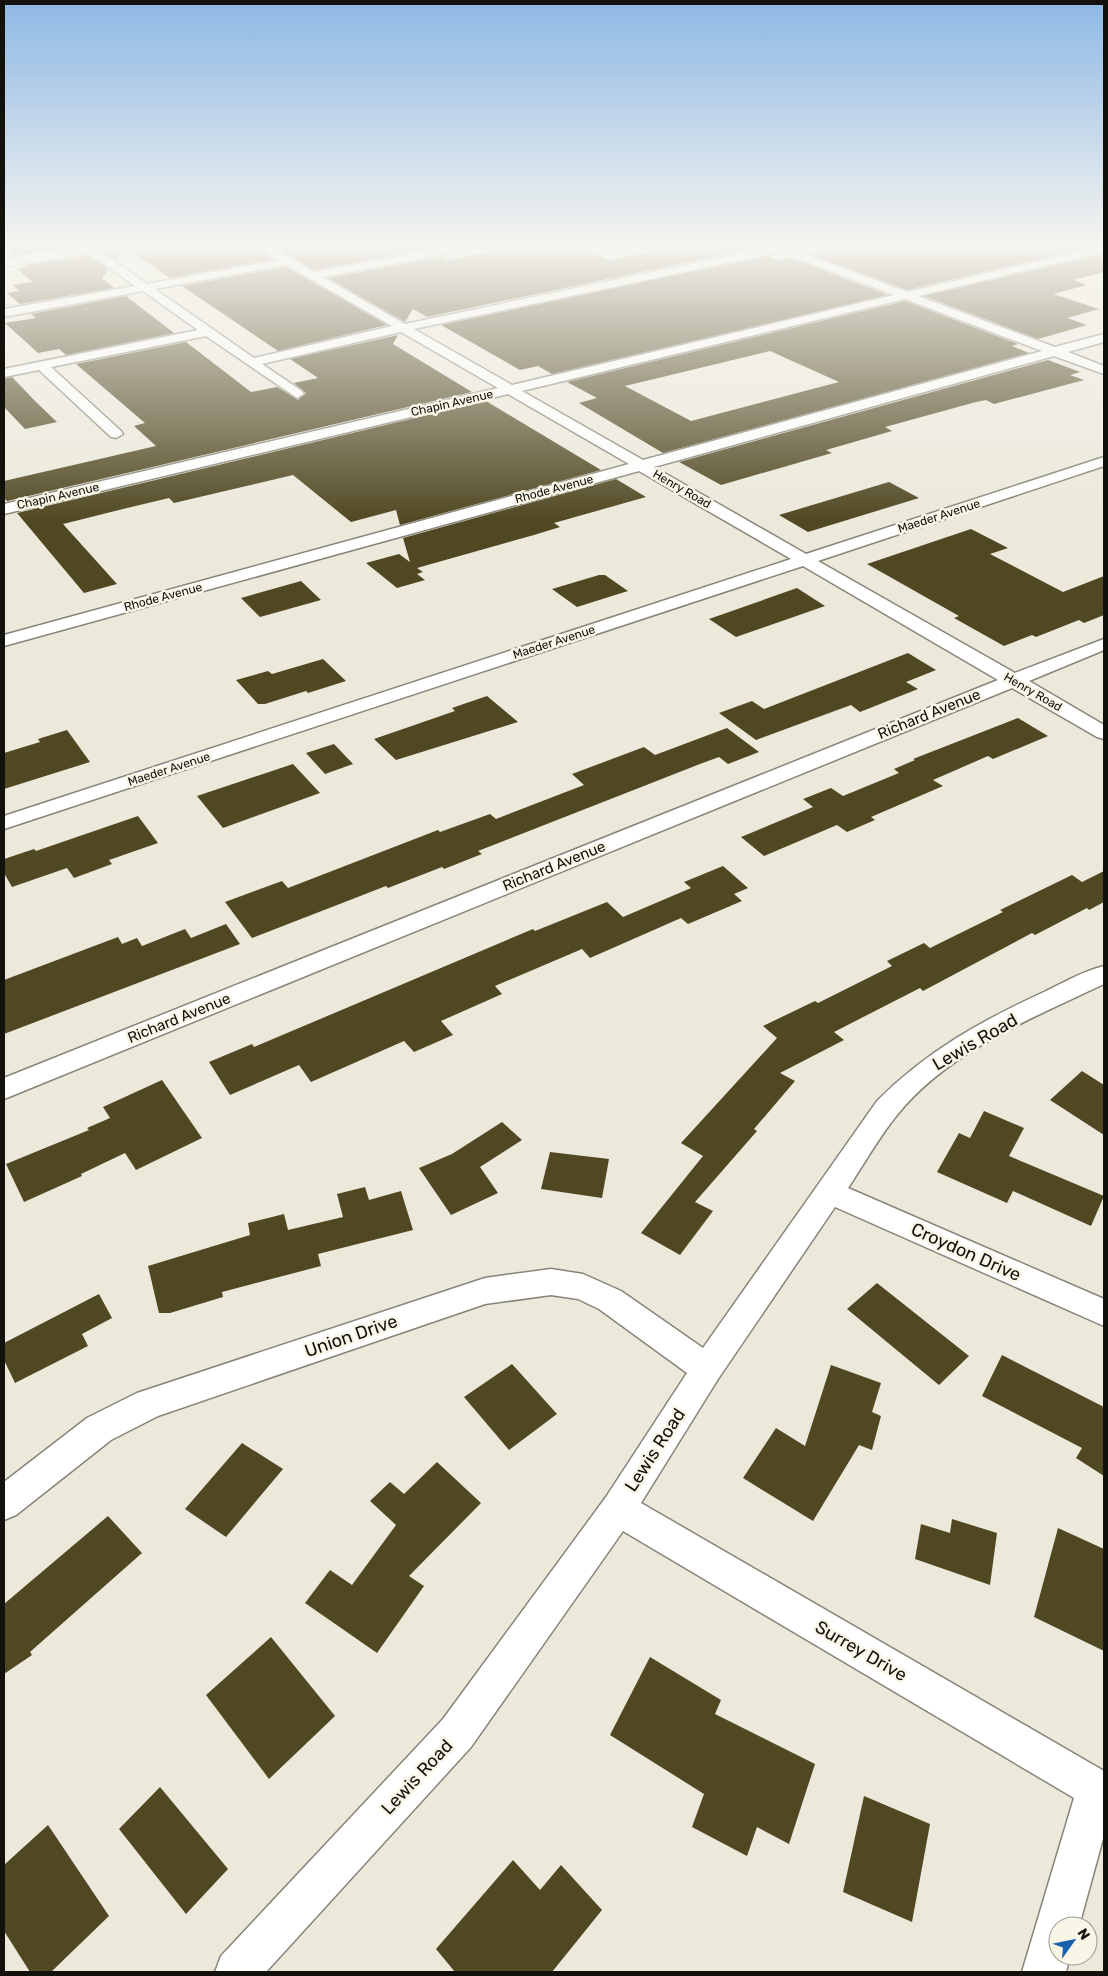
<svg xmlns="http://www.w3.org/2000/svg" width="1108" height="1976" font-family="Rubik,sans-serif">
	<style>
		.building { fill: #504822; fill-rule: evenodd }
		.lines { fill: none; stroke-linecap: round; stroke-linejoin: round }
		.street-casing { stroke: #878578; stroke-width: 3 }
		.secondary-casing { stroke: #878578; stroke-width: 2 }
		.street { fill: #fff; fill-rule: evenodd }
		.secondary { fill: #fff; fill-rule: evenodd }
		.labels { text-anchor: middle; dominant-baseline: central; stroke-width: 5; stroke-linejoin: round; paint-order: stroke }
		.far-street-label { font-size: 12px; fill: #12110c; stroke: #f9f6e8 }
		.street-label { font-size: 15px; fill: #12110c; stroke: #f9f6e8 }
		.near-street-label { font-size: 18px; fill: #12110c; stroke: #f9f6e8 }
	</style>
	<rect width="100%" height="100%" fill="#ece9db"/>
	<path class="building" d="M4,245H78L14,256Z
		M119,245H253L273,259L170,278L125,247L115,260L104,252L112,251Z
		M272,245H417L426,249L314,270Z
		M529,245H574L609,260L689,245H739L750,249L427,317L413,309L405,322L328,278L440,257L447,260Z
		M850,245H1100L907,290L810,254Z
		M1104,254V272L1073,280L1087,285L1053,294L1099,309L1067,318L1087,325L1038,339L924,296Z
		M88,255L108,269L102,278L114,288L20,304L7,293L19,291L13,285L33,282L17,269L29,267L26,265Z
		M768,256L778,260L790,258L888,295L552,374L538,366L520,370L441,325Z
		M286,267L387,325L278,351L182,286Z
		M126,296L174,333L66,355L59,349L38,353L5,323L36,318L31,314Z
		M905,301L1018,344L1012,346L1029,353L663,453L579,403L597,398L567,382ZM770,351L839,382L691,421L625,386Z
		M398,335L393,344L472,392L7,501L4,498V481L156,446L134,426L145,423L76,364L186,342L251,392L277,387L298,400L306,393L294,383L318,378L290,359Z
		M1048,360L1080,372L1070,375L1084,380L994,404L986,400L976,402L885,427L892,431L826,450L832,453L721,485L679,462Z
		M12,377L36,402L57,422L25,429L4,407V379Z
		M486,401L601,470L400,525L396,510L351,522L293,475L174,503L169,498L123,509L63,524L117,584L84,593L17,513Z
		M616,479L646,497L554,523L560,527L534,535L417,568L423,572L417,574L425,580L397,588L366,563L399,554L410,562L403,538Z
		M889,482L919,498L808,532L779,515Z
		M971,529L1008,548L990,554L1063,592L1104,576V615L1084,623L1079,620L1036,637L1032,635L1004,646L954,618L959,616L867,564Z
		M599,575H605L628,591L577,607L552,589Z
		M301,581L321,600L260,617L241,598Z
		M797,588L825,606L736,637L709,619Z
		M908,653L936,670L906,682L918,689L860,712L851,705L756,740L719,713L752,701L764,709Z
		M323,659L346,681L308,693L306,691L265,704H258L236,680L268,671L272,674Z
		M487,696L518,722L396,760L374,739L455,711L452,708Z
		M1018,718L1048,736L993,759L988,756L933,780L943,786L871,817L875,820L847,832L837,825L764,856L741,837L813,807L803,799L831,788L843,796L899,773L894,769L915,760L913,759Z
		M727,728L759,752L728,764L719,757L700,764L478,851L482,854L444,869L442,867L388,888L386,886L252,938L225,902L282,881L288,888L438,830L440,832L490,814L496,819L584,785L572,774L644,747L655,755Z
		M67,730L90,762L4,789V753L40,742L38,739Z
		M334,744L353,764L325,774L306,753Z
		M293,764L320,793L223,828L197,796Z
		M138,816L158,843L109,860L112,864L74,878L67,868L12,887L4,873V859L34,849L36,851Z
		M723,866L748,888L734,894L742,901L688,924L681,918L590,958L582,949L495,986L502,994L441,1021L453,1035L414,1052L404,1041L311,1082L299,1065L230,1095L209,1062L252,1044L254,1047L533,929L535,931L607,902L623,917L691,888L684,882Z
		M1104,871V902L1089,910L1087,908L1035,935L1032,933L923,991L920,988L834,1032L844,1040L780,1073L795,1081L754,1129L757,1131L695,1202L713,1211L680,1255L641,1233L703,1156L681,1143L777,1038L763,1026L815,1001L818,1003L892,966L887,961L924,943L930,948L1003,912L1000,910L1072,875L1082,882Z
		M226,924L240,944L4,1034V980L118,937L122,944L137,938L142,946L185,929L191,938Z
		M1082,1071L1104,1085V1135L1050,1100Z
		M162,1080L202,1138L136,1170L125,1153L81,1174L82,1176L24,1202L6,1164L89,1130L87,1128L110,1118L103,1107Z
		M984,1111L1024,1128L1009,1156L1104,1196L1091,1226L1013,1191L1007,1203L937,1172L959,1133L970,1138Z
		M502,1122L522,1140L480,1167L498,1193L451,1215L419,1168L452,1154Z
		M550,1152L609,1159L602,1198L541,1189Z
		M365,1187L369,1200L401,1191L413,1230L318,1254L321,1266L222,1292L223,1297L170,1313H159L148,1266L250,1235L248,1223L284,1214L288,1230L343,1217L337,1194Z
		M877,1283L969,1356L939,1385L847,1309Z
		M99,1294L112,1318L82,1334L88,1346L15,1383L4,1360V1343Z
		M1002,1355L1104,1407V1476L1076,1458L1082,1448L982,1396Z
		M512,1364L557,1414L509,1450L464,1397Z
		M831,1365L881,1383L872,1412L881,1416L872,1450L859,1445L813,1521L743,1478L776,1428L805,1446Z
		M242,1443L283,1469L226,1537L185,1509Z
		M437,1462L481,1503L409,1576L424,1586L377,1653L305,1603L330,1570L352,1585L396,1525L370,1501L390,1482L404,1494Z
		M108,1516L142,1553L30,1652L32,1655L4,1674V1604Z
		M952,1519L997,1533L990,1585L915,1559L921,1524L950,1533Z
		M1058,1528L1104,1549V1651L1034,1617Z
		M271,1637L335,1716L269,1779L206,1695Z
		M650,1657L721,1700L715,1714L815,1764L789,1844L757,1827L747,1856L692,1827L704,1794L610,1735Z
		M160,1787L228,1869L186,1914L119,1829Z
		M864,1796L930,1824L912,1922L843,1892Z
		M48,1825L109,1916L51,1972H30L4,1931V1865Z
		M513,1860L540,1890L561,1865L602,1910L552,1972H455L436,1949Z"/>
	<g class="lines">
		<defs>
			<path id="street" d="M255,245H268L314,272L459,245H482L477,248L323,277L405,324L771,247L772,245H803L792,249L907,292L1104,246V252L918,296L1055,347L1104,334V342L1068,352L1104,366V374L1054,356L654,467L806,554L1104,457V466L818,561L1015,673L1104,639V650L1029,681L1104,725V739L1097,737L1012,688L4,1099V1078L998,680L803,566L4,829V816L791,559L639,471L4,646V635L629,464L508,394L4,514V504L498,388L401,332L262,364L302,391L304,394L297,398L206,336L51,367L121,431L123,434L116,438L111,437L39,370L4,377V369L198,330L143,291L4,317V309L135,286L86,251V247H94L147,284L278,260ZM780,252L894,295L512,385L414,329ZM286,265L392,326L254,358L155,289ZM905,299L1042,351L643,460L522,391Z
				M1104,966V984C1032,1018 949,1051 897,1115C879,1137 864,1164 848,1188L1104,1299V1326L835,1207L718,1379L641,1503L1104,1771V1835L1079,1926H1058V1956H1070L1066,1972H1022L1074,1798L623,1531L471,1747L266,1972H215L221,1956L443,1719L606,1497L687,1373L599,1309L578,1299L551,1295L485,1304L158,1416L111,1440L16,1515L4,1520V1482L87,1418L137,1393L485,1278L551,1269L583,1274L621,1291L703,1348L877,1101C927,1051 981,1021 1044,992C1063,983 1083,971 1104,966Z"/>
			<path id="secondary" d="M90,245H117L111,249L4,267V259Z"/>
		</defs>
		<use href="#street" class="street-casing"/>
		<use href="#secondary" class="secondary-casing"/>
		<use href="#street" class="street"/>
		<use href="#secondary" class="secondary"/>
	</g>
	<linearGradient id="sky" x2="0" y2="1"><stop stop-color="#8db8e5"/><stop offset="0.47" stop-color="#f6f5ef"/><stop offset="1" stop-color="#f6f5ef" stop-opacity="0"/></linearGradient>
	<rect width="1108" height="522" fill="url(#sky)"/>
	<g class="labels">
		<g class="far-street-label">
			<text transform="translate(452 403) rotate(-13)">Chapin Avenue</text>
			<text transform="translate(554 489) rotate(-15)">Rhode Avenue</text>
			<text transform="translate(682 489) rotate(30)">Henry Road</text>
			<text transform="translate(58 496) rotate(-13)">Chapin Avenue</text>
			<text transform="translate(939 516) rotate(-18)">Maeder Avenue</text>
			<text transform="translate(163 597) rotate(-15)">Rhode Avenue</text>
			<text transform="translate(554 642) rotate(-18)">Maeder Avenue</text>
			<text transform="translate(1033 692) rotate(30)">Henry Road</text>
			<text transform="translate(169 769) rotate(-18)">Maeder Avenue</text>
		</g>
		<g class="street-label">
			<text transform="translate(929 714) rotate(-22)">Richard Avenue</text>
			<text transform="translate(554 866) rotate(-22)">Richard Avenue</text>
			<text transform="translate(179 1018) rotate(-22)">Richard Avenue</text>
		</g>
		<g class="near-street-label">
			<text transform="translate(975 1042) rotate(-30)">Lewis Road</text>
			<text transform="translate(966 1252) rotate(24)">Croydon Drive</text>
			<text transform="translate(351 1336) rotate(-19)">Union Drive</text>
			<text transform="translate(655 1450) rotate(-57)">Lewis Road</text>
			<text transform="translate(861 1651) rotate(30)">Surrey Drive</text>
			<text transform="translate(417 1777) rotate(-47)">Lewis Road</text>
		</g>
	</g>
	<rect width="1108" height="1976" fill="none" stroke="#12110c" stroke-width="10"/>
	<g transform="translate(1073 1941) rotate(57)"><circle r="24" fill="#f9f6e8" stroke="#9d9a90"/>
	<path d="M0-4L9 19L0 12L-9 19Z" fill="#1a60b0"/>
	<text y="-8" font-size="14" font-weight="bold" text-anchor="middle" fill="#12110c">N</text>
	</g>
</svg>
